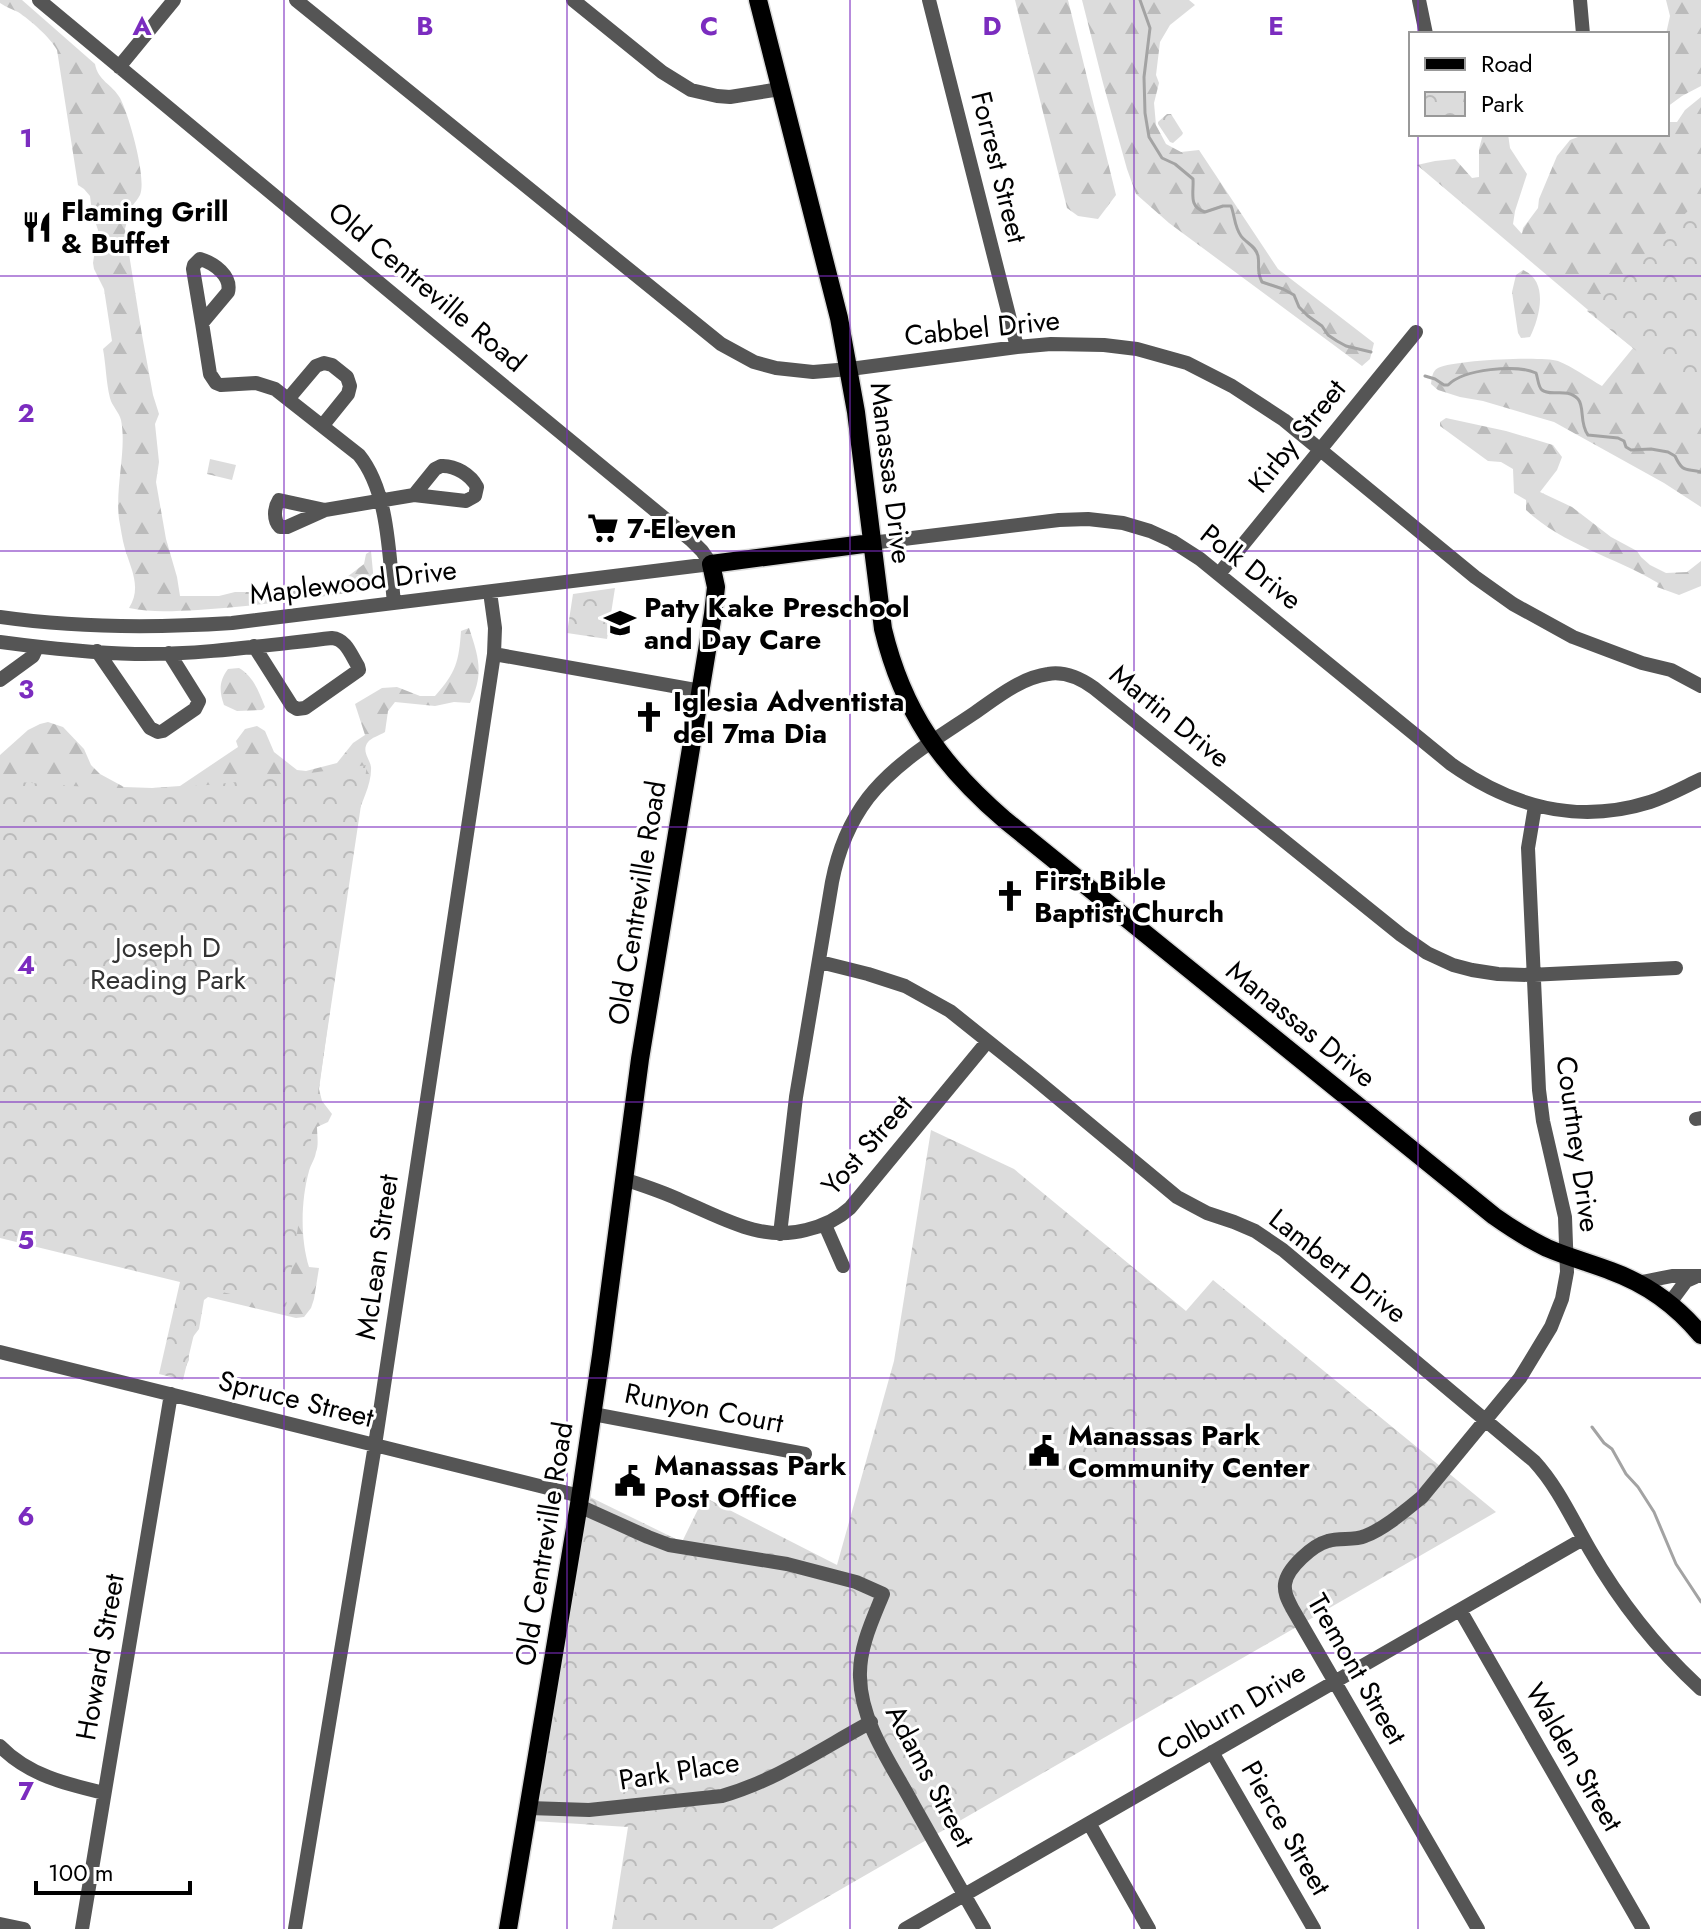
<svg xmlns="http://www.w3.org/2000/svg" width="1701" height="1929" font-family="Jost,sans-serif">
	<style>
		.forest { fill: url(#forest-firs) }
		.park { fill: url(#park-crowns) }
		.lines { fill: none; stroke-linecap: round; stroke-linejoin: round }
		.stream { stroke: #a3a3a3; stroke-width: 3 }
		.major-casing { stroke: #dbdbdb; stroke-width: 21 }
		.minor { stroke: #555; stroke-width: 14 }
		.major { stroke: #000; stroke-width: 18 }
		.grid { fill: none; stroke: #7b2cbf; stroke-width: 2; stroke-opacity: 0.55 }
		.labels { text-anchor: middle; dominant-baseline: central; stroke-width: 6; stroke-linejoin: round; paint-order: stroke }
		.street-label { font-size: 28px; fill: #000; stroke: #fff }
		.poi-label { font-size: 28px; font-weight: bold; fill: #000; stroke: #fff; text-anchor: start }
		.park-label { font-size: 28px; fill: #333; stroke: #fff }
		.grid-label { font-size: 26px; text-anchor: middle; font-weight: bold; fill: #7b2cbf; stroke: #fff; stroke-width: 6; stroke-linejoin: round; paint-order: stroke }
	</style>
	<defs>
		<pattern id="forest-firs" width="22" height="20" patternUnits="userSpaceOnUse" patternTransform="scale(2)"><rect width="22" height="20" fill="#dcdcdc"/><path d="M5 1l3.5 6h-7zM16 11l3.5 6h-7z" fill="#bbb"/></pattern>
		<pattern id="park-crowns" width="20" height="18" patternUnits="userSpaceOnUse" patternTransform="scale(2)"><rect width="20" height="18" fill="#dcdcdc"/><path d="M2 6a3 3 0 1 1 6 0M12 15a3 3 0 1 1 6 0" fill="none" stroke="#bbb"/></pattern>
	</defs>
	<rect width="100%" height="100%" fill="#fff"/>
	<path class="forest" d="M0,0H22L95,64C98,81 112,84 120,98C129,115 147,178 140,195C138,199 135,202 133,205C129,213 127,221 125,229L142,335L153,395L159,414L155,424L159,462L156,482L166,539L177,577L180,596H219L235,592H261L292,586L303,589L323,585L347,577L364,564L366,554L371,551L374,583L367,590C311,599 255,606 198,610C175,611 152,613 129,608C142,588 131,569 125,549C122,539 121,529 119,519C115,486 127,449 121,420C119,412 112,406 110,398C106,382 106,365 103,349L112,341L104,289L94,269L93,263L98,230L92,212L90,196L84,189L78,185L57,50C50,37 30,20 18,12C12,9 6,7 0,3Z
		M1015,0H1068L1116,195L1098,219L1078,216L1067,208Z
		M1082,0H1189L1195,5L1170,25L1160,42L1156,75L1159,83L1154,103L1156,125L1166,144L1181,152L1199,150L1278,269L1374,343L1370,359L1362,366L1169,223L1136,194L1127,169L1103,83Z
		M1666,0H1701V86L1682,96L1667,107V34H1666L1670,16Z
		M1701,97V507L1664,483L1554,422L1483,401L1460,397L1438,390L1431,384C1432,378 1432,371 1438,368C1454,360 1541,356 1558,361C1573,367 1588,378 1602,386L1633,348L1417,165L1435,161L1455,159L1472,178L1479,177V149L1483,134H1508L1510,148L1527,174L1515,211L1513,224L1522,234L1523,228L1538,208L1539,199L1557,156L1570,140L1586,134H1667V122H1677L1685,110Z
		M1523,270C1549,281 1540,317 1530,337L1521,338L1518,333L1512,292L1516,275Z
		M1446,418L1506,431L1553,445L1562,457L1557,470L1540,492L1572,507L1611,537L1637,551L1641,557L1650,565L1666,573L1687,572L1701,561V586L1679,595L1657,587L1658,583C1615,557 1563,545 1526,510V500L1514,493L1513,469L1501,462L1488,461L1440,426V422Z
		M469,628C479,658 484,674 470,703L454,702L435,706L395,702L388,711L385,732C380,735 371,738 368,742C361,751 370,759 371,767C372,784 361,803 356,819L319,1089L322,1101L332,1114L328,1122L317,1127C317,1135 319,1145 316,1152C315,1159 311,1164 309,1171C301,1200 300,1238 309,1267L319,1268L314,1299L311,1308L304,1317L296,1318L208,1297L204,1300L199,1329L189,1342V1360L181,1377L191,1293L0,798V755L28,730L40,724L48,722L63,727L84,749L91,765L100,774L124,787L152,788L180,786L238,747L236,741L245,729L257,726L265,731L274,752L297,770L306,771L337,763L353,743L365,735L355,704L382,688L397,687L420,696H435C456,673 459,661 461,631Z
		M239,668C254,677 259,692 265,707L262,710L237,711L224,705C219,691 219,681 228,669Z"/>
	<path class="park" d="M1167,114H1171L1183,133L1182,135L1173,143L1170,142L1158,124V122Z
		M1701,198V403L1587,311Z
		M210,459L236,465L232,480L207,474Z
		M615,588L607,639L567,633L573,594Z
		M367,765L286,1307L205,1288L183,1380L159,1374L180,1282L0,1238V780C51,785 102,789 153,788C225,786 296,775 367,765Z
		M931,1130L1014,1169L1186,1311L1213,1280L1496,1512L772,1929H612L628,1827L533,1821L588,1496L682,1542L704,1497L837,1565L894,1361Z"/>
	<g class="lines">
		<path class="stream" d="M1140,0L1150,28L1144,77L1145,113L1149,137L1162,158L1175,164L1193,179C1194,193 1188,207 1205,212L1223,206H1231C1235,216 1234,226 1241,236C1246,243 1256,246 1258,256C1260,267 1256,270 1262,282L1283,289L1294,295L1299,307L1308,316L1322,326L1328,335L1337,341L1346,346L1371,352
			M1425,376L1435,379L1444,385H1448C1464,369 1516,364 1536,373C1538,378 1538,387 1542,390C1550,397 1567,387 1578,399C1585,407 1579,423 1588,435L1618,438L1624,441L1626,447L1631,450L1651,449L1668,452L1675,456C1683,473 1685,468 1701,472
			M1592,1427L1604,1443L1612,1449L1626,1474L1638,1487L1654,1512L1676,1564L1701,1602"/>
		<defs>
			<path id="major" d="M758,0L839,318L856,412L883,629C903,712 941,765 1005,820L1494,1216C1511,1228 1528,1239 1547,1248C1568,1257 1590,1263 1611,1271C1647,1284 1677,1306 1701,1335
				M508,1929L580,1498L601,1355L640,1059L713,614L716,587L711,564L871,543"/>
		</defs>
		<use href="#major" class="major-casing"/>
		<path class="minor" d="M296,0L721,344L754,362L776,368L813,372L850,369L1017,347L1051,344L1104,345L1137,349L1187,363L1232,386L1284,420L1475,577L1513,604L1573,637L1642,663L1671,670L1701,686
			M573,0L662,72L691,90L717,96L730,97L780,89
			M929,0L1017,347
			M1419,0L1426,34
			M1580,0L1583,34
			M119,67L174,0
			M200,259C214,263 232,276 228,292L202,323L193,269L194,265Z
			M202,323L210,374L216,383L221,385L256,383L275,389L359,455C389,492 389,556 394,603
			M289,398L316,366L324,363L332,365L347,377L350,386L348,394L323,425
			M441,466C455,465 471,475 477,487L475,496L466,501L414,495L435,469Z
			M325,510L279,500C274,508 273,520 280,527H287L325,510L414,495
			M871,543L1059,520L1088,519L1123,523L1150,531L1172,541L1200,559L1451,764C1512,807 1577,825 1650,802C1668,796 1684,787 1701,779
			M1219,574L1416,332
			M0,617C77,628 155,628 232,623L711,564L702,551L691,540L430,325L39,0
			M0,642C45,648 90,653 135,654C201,655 267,645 332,638C346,639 351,655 358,666L359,670L305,708L297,709L292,706L254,646
			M97,651L150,728L158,732L163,731L195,709L199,701L169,653
			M494,654L701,691
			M0,680L33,656L37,647
			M820,962L868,974L905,986L950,1011L1035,1079L1177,1197L1207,1213L1234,1222L1255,1231L1283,1250L1534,1461C1558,1487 1572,1519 1590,1550C1620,1602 1656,1648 1701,1689
			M1696,1119L1701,1118
			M624,1179C644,1186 664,1192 682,1201C723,1218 761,1242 806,1230C823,1226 837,1220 850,1208L987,1042
			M825,1225L843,1266
			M780,1234L796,1097L832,882C838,851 849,823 868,798C896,762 936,739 973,714C996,698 1020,678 1048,674C1065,671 1080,678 1094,688L1401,935L1427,953L1453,965L1472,970L1498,974L1529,975L1676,968
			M1637,1283L1672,1276H1701
			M1669,1304L1686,1281L1695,1277
			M0,1352L580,1496
			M593,1414L805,1454
			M579,1506L648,1537L669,1545L787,1564L856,1582L883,1594C872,1621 859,1648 860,1677C861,1724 892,1765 914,1806C937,1847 960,1888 984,1929
			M1460,1610L1643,1929
			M0,1746C28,1775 66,1784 104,1793
			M1212,1752L1314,1929
			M529,1808L589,1810L722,1796C775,1781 823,1748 871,1722
			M1089,1823L1149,1929
			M0,1924L24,1929
			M82,1929L171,1394
			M295,1929L375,1445L494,654L495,628L490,592
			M905,1929L1583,1539
			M1478,1929L1292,1608C1288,1600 1284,1593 1285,1584C1287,1568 1313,1545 1328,1541C1340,1537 1353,1541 1365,1536C1384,1529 1406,1510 1422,1497L1520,1378L1551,1327L1562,1299L1567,1272L1565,1217L1543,1121L1539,1090L1528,848L1535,806"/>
		<use href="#major" class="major"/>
	</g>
	<path class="grid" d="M284,0V1929M567,0V1929M850,0V1929M1134,0V1929M1418,0V34M1418,134V1929M0,276H1701M0,551H1701M0,827H1701M0,1102H1701M0,1378H1701M0,1653H1701"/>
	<defs>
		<symbol id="restaurant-bare" viewBox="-9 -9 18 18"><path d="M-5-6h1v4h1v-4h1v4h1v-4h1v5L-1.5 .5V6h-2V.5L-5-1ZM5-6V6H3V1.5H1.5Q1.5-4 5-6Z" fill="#000" stroke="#fff" stroke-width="2.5" paint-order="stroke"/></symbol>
		<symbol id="supermarket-bare" viewBox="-9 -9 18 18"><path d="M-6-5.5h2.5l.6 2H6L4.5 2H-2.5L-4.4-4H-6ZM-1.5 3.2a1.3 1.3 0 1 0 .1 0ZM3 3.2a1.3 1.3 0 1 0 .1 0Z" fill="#000" stroke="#fff" stroke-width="2.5" paint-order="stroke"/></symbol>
		<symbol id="school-bare" viewBox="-9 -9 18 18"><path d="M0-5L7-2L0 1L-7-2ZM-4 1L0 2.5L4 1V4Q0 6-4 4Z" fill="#000" stroke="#fff" stroke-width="2.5" paint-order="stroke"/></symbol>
		<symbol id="church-bare" viewBox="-9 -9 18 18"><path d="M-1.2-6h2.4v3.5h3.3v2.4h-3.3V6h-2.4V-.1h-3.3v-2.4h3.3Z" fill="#000" stroke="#fff" stroke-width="2.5" paint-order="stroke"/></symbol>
		<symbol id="civic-bare" viewBox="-9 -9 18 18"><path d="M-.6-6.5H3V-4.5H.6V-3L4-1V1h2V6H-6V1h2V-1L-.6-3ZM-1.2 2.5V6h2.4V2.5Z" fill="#000" stroke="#fff" stroke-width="2.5" paint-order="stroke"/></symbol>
	</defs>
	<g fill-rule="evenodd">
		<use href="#restaurant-bare" x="15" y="205" width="44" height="44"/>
		<use href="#supermarket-bare" x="581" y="506" width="44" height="44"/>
		<use href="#school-bare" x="598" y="601" width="44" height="44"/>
		<use href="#church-bare" x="627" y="695" width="44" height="44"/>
		<use href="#church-bare" x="988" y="874" width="44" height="44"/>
		<use href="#civic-bare" x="1022" y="1429" width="44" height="44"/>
		<use href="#civic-bare" x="608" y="1459" width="44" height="44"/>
	</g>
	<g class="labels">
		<g class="street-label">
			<text transform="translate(999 167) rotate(76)">Forrest Street</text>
			<text transform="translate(427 287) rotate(40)">Old Centreville Road</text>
			<text transform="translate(982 328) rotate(-6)">Cabbel Drive</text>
			<text transform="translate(1297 436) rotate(-51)">Kirby Street</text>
			<text transform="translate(891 473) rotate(83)">Manassas Drive</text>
			<text transform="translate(1251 567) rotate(38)">Polk Drive</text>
			<text transform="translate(353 582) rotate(-7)">Maplewood Drive</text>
			<text transform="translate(1170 716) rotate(39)">Martin Drive</text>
			<text transform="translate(637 903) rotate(-81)">Old Centreville Road</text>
			<text transform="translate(1301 1024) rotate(39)">Manassas Drive</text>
			<text transform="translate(1578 1144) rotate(82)">Courtney Drive</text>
			<text transform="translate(867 1145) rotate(-49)">Yost Street</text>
			<text transform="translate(377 1257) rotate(-82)">McLean Street</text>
			<text transform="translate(1338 1266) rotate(38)">Lambert Drive</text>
			<text transform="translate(296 1399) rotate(14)">Spruce Street</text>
			<text transform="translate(704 1408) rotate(11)">Runyon Court</text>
			<text transform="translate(544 1544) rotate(-81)">Old Centreville Road</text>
			<text transform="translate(100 1657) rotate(-80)">Howard Street</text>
			<text transform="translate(1357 1669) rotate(60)">Tremont Street</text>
			<text transform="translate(1231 1711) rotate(-30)">Colburn Drive</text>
			<text transform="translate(1574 1757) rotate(60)">Walden Street</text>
			<text transform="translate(679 1771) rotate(-9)">Park Place</text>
			<text transform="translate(930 1776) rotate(62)">Adams Street</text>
			<text transform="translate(1286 1828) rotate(60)">Pierce Street</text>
		</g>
		<g class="poi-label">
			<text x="61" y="211">Flaming Grill<tspan x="61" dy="32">&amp; Buffet</tspan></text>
			<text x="627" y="528">7-Eleven</text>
			<text x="644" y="607">Paty Kake Preschool<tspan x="644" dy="32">and Day Care</tspan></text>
			<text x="673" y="701">Iglesia Adventista<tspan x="673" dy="32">del 7ma Dia</tspan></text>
			<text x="1034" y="880">First Bible<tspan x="1034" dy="32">Baptist Church</tspan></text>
			<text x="1068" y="1435">Manassas Park<tspan x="1068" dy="32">Community Center</tspan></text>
			<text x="654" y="1465">Manassas Park<tspan x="654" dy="32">Post Office</tspan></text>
		</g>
		<g class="park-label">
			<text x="168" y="947">Joseph D<tspan x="168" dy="32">Reading Park</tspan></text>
		</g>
	</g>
	<g class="grid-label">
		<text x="142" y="35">A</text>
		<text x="425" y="35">B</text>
		<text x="709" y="35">C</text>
		<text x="992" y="35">D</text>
		<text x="1276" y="35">E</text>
		<text x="26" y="147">1</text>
		<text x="26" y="422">2</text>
		<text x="26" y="698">3</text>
		<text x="26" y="974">4</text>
		<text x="26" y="1249">5</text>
		<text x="26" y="1525">6</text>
		<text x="26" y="1800">7</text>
	</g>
	<rect x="1409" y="32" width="260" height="104" fill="#ffffff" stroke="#999999" stroke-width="2"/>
	<rect x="1425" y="58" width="40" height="12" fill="#000000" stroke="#999999" stroke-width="2"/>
	<text x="1481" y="72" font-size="24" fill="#000000">Road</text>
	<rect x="1425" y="92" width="40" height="24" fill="url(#park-crowns)" stroke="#999999" stroke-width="2"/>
	<text x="1481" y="112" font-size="24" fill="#000000">Park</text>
	<path d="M36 1881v12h154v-12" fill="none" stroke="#000000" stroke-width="4"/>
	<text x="48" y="1881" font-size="24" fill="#000000" stroke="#ffffff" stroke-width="6" paint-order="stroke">100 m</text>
</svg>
